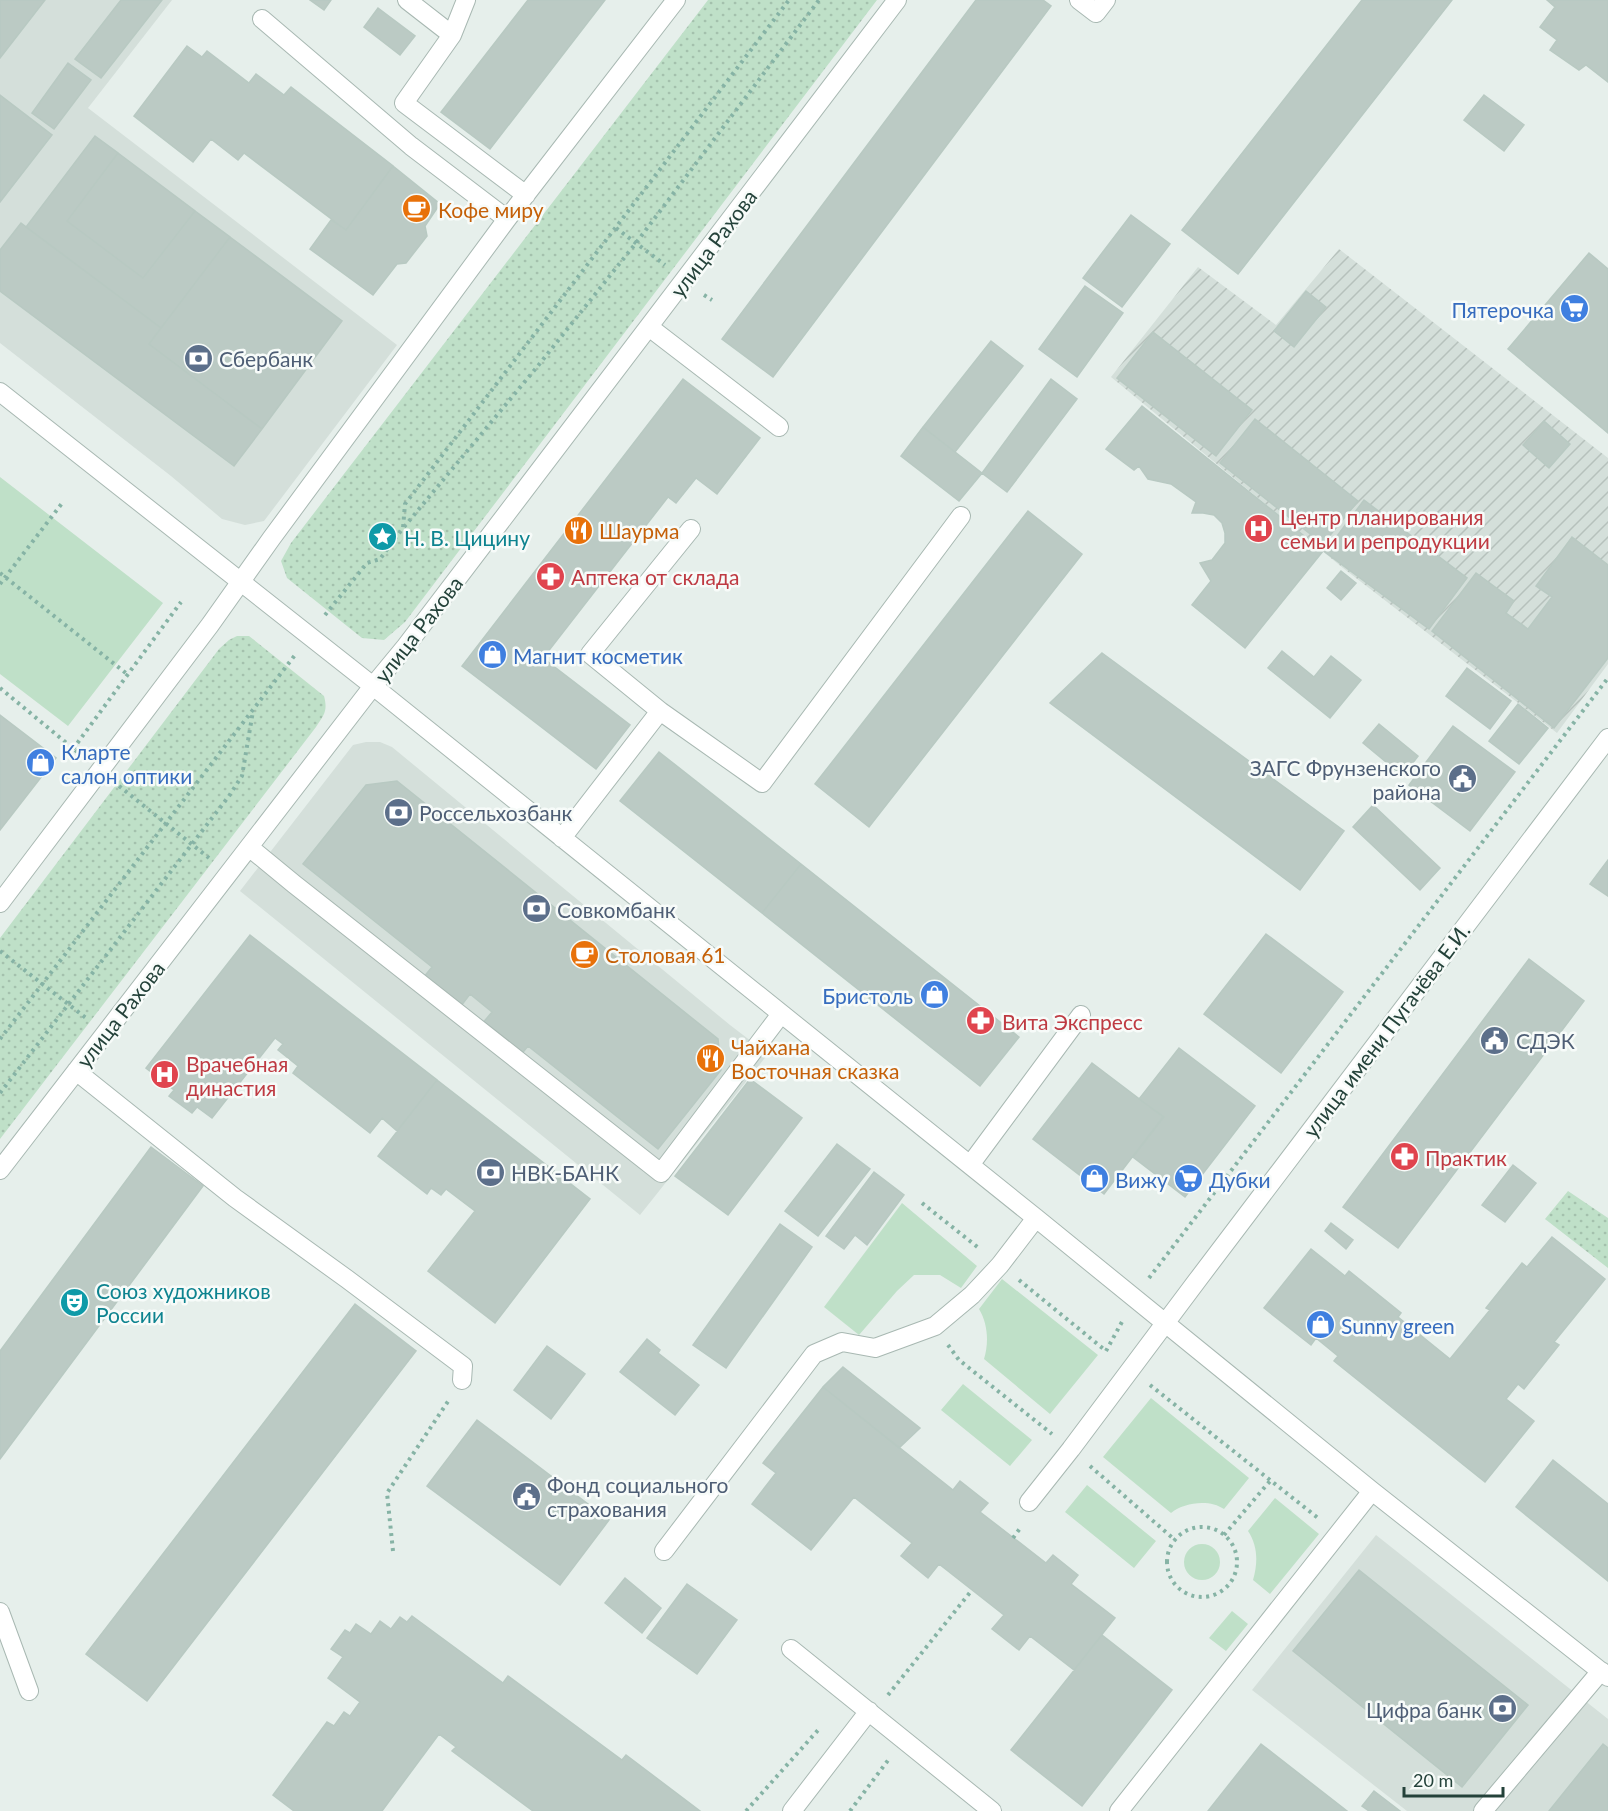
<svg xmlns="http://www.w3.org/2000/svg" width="1608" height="1811" font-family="Lato,sans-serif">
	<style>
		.built { fill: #d4dfda }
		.industrial { fill: url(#industrial-furrows) }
		.grass { fill: #bfe0c8 }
		.park { fill: url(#park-dots) }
		.building { fill: #bbcac4; stroke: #b8c9c2; stroke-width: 1.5 }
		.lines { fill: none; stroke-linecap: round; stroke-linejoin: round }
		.minor-casing { stroke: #a8b8b2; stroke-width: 20 }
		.path { stroke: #86b3a5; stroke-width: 4; stroke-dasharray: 3 4.5; stroke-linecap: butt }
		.minor { stroke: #fff; stroke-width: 18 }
		.labels { text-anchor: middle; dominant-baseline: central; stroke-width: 5; stroke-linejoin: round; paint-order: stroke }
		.food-label { font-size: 21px; fill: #c56008; stroke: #f7fbf9; text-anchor: start }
		.street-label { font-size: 21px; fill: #24423a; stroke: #f7fbf9 }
		.shop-label { font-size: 21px; fill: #366cbe; stroke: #f7fbf9; text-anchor: start }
		.service-label { font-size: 21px; fill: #4e5e75; stroke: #f7fbf9; text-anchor: start }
		.health-label { font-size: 21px; fill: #be3a42; stroke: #f7fbf9; text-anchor: start }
		.culture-label { font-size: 21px; fill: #0d838f; stroke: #f7fbf9; text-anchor: start }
	</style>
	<defs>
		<pattern id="industrial-furrows" width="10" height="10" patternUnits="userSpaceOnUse" patternTransform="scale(1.5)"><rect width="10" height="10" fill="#d4dfda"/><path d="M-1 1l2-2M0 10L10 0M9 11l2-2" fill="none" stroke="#b6c1bc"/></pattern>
		<pattern id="park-dots" width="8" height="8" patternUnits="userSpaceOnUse" patternTransform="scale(1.5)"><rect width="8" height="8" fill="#bfe0c8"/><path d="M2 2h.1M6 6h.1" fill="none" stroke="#a4c1ad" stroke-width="1.8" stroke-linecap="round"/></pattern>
	</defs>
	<rect width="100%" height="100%" fill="#e6efeb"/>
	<path class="built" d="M0,0H172L88,108L397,345L264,521L245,525L222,519L171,476L0,343Z
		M366,742H380L392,747L730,1025L768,1054L640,1215L240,891L353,745Z
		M1376,1535L1608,1719V1811H1407L1252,1690Z"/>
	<path class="industrial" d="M1339,249L1608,458V664L1557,733L1343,568L1111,377L1198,267L1276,325Z"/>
	<path class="grass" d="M0,477L163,603L68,726L0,674Z
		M902,1203L977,1266L961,1288L940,1275H914L897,1291L859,1335L824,1307Z
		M1002,1279L1098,1355L1050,1414L984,1359C989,1343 988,1324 979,1309Z
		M963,1384L1032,1440L1010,1466L941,1410Z
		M1151,1398L1249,1478L1224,1509C1210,1499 1184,1502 1171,1513L1103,1457Z
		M1087,1485L1156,1541L1134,1568L1065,1512Z
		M1275,1498L1319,1534L1270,1594L1253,1580C1258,1563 1258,1546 1248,1531Z
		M1184 1562a18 18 0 1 1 36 0a18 18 0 1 1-36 0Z
		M1232,1611L1248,1624L1226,1651L1209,1638Z"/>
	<path class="park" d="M708,0H877L405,622L384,640L362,638L287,578L281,561L291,543Z
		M237,636H249L324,696C328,711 324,715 316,727L0,1139V938L219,649L229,640Z
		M1568,1191L1608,1218V1268L1545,1219Z"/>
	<path class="building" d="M0,0H45L0,58Z
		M121,0H162L101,78L75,59Z
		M310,0H331L324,10Z
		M528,0H605L490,149L441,112Z
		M976,0H1043L1051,6L773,377L722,339Z
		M1362,0H1452L1238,274L1182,230Z
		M1547,0H1608V82L1586,65L1579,70L1550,50L1557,40L1540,27L1555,7Z
		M378,8L415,36L400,55L364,27Z
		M187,46L202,57L207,51L249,83L256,74L284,95L291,87L393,166L346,230L244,153L238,160L211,139L193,162L134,116Z
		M68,63L91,80L54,129L32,113Z
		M0,95L52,135L0,202Z
		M1484,95L1524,125L1504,151L1464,120Z
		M95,136L118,153L67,221L143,278L195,211L230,237L161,328L26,227Z
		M118,153L195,211L143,278L67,221Z
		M393,166L440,204L425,226L427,236L406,263L397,264L373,295L310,249L331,220L346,230Z
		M1131,215L1170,244L1122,307L1083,278Z
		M21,223L161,328L149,344L262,429L234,466L0,291V250Z
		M230,237L342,321L262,429L149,344Z
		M1589,253L1608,269V433L1508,349Z
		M1085,286L1123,313L1077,377L1039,349Z
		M1306,291L1326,307L1294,347L1274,331Z
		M1153,332L1252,410L1216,456L1117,378Z
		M991,341L1023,366L955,452L923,427Z
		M683,379L760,438L717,494L696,478L676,503L668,497L543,658L630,725L596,769L462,666Z
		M1051,379L1077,399L1007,492L982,473Z
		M1142,406L1323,551L1245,648L1192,605L1211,581L1200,563L1212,560L1225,543V533L1222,523L1214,515L1203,513H1192L1196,502L1171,484L1148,479L1139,466L1134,470L1106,449Z
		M1255,419L1358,501L1323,544L1220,463Z
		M1544,421L1570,444L1549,468L1523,445Z
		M923,427L982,473L959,501L901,456Z
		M1364,500L1467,578L1429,629L1325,552Z
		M1028,511L1082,554L869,827L815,784Z
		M1572,537L1608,565V658L1554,728L1432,631L1476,573L1514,601L1506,613L1528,629L1552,597L1536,586Z
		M1341,571L1356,583L1341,600L1327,588Z
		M1282,651L1314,677L1331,656L1361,680L1330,718L1268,668Z
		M1102,653L1344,831L1300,890L1050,703Z
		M1467,668L1511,701L1490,729L1446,696Z
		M1518,704L1548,728L1519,764L1489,741Z
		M0,715L56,758L0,830Z
		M1379,724L1418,756L1403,776L1363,743Z
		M1453,726L1515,772L1470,831L1409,785Z
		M659,752L801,864L762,913L620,801Z
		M397,781L718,1039L721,1070L658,1149L528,1046L520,1056L482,1024L492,1012L470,994L461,1006L424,977L432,967L303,864L366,785Z
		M1373,805L1440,868L1420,890L1353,827Z
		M1608,860V896L1590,884Z
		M801,864L1019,1037L980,1086L762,913Z
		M1266,934L1343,992L1281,1073L1204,1014Z
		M250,935L437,1080L397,1131L382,1118L370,1133L293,1073L298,1066L278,1050L283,1044L275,1038L212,1118L197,1107L192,1113L169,1096L174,1090L146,1068Z
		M1529,959L1584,1001L1398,1248L1343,1207Z
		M1179,1048L1255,1106L1185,1197L1133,1157L1164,1117L1139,1099Z
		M1092,1063L1163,1117L1104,1194L1033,1139Z
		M750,1079L802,1118L728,1215L675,1176Z
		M437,1080L590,1199L495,1323L428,1271L475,1211L446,1189L441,1195L431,1188L427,1194L378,1156Z
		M837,1144L870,1169L818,1236L785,1211Z
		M151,1147L203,1186L0,1459V1351Z
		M1513,1165L1536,1183L1505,1222L1482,1205Z
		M874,1172L904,1195L867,1245L855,1235L844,1249L826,1236Z
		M1331,1223L1353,1240L1346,1249L1325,1231Z
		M780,1224L812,1247L726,1368L693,1345Z
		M1552,1237L1605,1279L1554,1342L1559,1345L1524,1389L1518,1384L1506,1399L1534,1421L1485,1482L1334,1361L1338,1356L1316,1338L1311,1345L1264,1308L1311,1249L1345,1276L1349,1271L1401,1313L1398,1317L1450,1359L1490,1310L1486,1308L1522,1263L1527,1267Z
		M355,1304L416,1351L147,1701L86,1654Z
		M647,1339L660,1350L658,1353L699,1385L675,1415L620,1372Z
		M547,1346L585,1374L551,1419L514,1390Z
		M843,1367L920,1428L899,1448L823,1387Z
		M823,1387L953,1490L960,1481L988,1503L980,1512L1046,1563L1053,1555L1078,1575L1071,1584L1115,1618L1074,1670L1030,1636L1019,1650L992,1629L1004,1615L939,1564L928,1578L901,1556L912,1543L854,1497L811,1550L752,1504L776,1473L763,1463Z
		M477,1420L609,1520L560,1585L427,1486Z
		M1553,1460L1608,1504V1581L1516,1507Z
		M1359,1570L1528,1705L1462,1787L1293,1651Z
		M625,1578L661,1608L642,1633L605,1603Z
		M687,1584L737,1620L697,1674L647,1638Z
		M412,1616L503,1683L508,1676L622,1760L626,1755L700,1811H533L452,1751L456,1747L439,1734L382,1811H294L273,1795L327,1722L334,1726L344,1712L350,1716L360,1702L328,1678L343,1657L331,1649L345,1630L350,1633L356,1624L371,1634L380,1621L391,1629L400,1617L407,1622Z
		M1102,1635L1172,1690L1082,1806L1011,1750Z
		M1261,1744L1347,1811H1208Z
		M1603,1744L1608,1748V1811H1549Z
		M1374,1791L1400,1811H1369L1362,1806Z"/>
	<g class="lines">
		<defs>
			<path id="minor" d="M407,0L452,35
				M466,0L452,35L404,103L526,195
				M1079,0L1096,13L1106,0
				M262,19L411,146L507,219
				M649,327L779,427
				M0,392L373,686L1036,1218L1372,1491L1608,1677
				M660,711L590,654L691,529
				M562,838L660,711L762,783L961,516
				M249,847L294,884L661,1173L781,1014
				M0,903L210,625L271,539L507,219L676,0
				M76,1071L235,1198L347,1279L463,1366L462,1380
				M970,1165L1081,1015
				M0,1170L373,686L406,646L897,0
				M1029,1502L1071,1449L1196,1282L1608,738
				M664,1551L814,1354L842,1342L875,1348L935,1326L972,1295L1000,1265L1036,1218
				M0,1612L29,1691
				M791,1649L992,1811
				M792,1811L869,1711
				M1119,1811L1372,1491
				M1483,1811L1601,1671"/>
		</defs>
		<use href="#minor" class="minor-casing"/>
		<path class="path" d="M616,228L665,265
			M704,295L712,300
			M404,527L537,367L636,243L819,0
			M0,573L127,674
			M0,584L63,502
			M325,615L367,563L380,559L403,528L405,504L789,0
			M0,688L81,755
			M73,749L181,602
			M119,786L209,858
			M0,951L86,1018
			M0,1039L295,655
			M0,1093L229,796L242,776L253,711
			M922,1203L980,1249
			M1149,1278L1608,678
			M1019,1280L1106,1351
			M948,1345L959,1360L1052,1434
			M1106,1351L1123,1320
			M1150,1385L1318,1518
			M1090,1466L1175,1540
			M1167 1562a35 35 0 1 1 70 0a35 35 0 1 1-70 0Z
			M1224,1535L1270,1481
			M1013,1538L1021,1527
			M393,1551L387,1493L449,1400
			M888,1695L972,1590
			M746,1811L819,1729
			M850,1811L889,1759"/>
		<use href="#minor" class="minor"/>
	</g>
	<defs>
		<symbol id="cafe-disc" viewBox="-11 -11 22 22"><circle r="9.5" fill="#e8710a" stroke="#f7fbf9"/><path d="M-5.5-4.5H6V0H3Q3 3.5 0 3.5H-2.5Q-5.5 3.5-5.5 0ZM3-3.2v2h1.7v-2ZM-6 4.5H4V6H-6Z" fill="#fff"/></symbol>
		<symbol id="supermarket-disc" viewBox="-11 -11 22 22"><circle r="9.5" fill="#3f7fe0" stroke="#f7fbf9"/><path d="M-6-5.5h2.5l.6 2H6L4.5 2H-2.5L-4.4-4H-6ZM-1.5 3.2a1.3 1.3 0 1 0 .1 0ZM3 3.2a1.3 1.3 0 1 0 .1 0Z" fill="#fff"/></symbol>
		<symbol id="bank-disc" viewBox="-11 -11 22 22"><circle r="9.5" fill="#5c6f8a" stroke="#f7fbf9"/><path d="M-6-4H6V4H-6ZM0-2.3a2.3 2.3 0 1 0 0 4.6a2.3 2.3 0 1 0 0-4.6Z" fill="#fff"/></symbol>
		<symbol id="hospital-disc" viewBox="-11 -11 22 22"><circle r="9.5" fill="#e0444e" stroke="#f7fbf9"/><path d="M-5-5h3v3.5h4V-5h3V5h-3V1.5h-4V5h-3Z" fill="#fff"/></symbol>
		<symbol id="restaurant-disc" viewBox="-11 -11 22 22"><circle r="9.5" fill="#e8710a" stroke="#f7fbf9"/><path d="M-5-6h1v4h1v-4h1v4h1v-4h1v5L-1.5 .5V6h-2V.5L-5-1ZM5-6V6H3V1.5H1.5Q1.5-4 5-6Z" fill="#fff"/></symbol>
		<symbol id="sight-disc" viewBox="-11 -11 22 22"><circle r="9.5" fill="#0f9aa8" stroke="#f7fbf9"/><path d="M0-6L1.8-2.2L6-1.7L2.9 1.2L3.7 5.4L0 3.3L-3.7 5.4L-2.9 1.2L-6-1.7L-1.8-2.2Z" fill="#fff"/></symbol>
		<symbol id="pharmacy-disc" viewBox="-11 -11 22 22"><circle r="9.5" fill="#e0444e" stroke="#f7fbf9"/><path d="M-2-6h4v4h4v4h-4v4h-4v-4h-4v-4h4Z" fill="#fff"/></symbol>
		<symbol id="shop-disc" viewBox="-11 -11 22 22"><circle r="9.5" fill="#3f7fe0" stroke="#f7fbf9"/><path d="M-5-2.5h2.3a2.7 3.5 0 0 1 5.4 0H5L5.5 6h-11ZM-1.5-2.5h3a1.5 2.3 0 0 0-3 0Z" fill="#fff"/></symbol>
		<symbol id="civic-disc" viewBox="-11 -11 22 22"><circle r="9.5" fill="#5c6f8a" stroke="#f7fbf9"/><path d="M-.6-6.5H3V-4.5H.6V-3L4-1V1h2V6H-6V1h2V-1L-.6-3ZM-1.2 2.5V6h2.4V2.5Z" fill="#fff"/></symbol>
		<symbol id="theatre-disc" viewBox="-11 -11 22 22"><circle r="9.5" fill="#0f9aa8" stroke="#f7fbf9"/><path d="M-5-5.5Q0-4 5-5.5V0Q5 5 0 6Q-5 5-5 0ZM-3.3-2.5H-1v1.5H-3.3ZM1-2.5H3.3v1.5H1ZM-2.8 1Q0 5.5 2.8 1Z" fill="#fff"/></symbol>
	</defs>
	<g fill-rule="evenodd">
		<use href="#cafe-disc" x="400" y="192" width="33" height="33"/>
		<use href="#supermarket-disc" x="1558" y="292" width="33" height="33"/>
		<use href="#bank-disc" x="182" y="342" width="33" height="33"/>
		<use href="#hospital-disc" x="1242" y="512" width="33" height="33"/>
		<use href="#restaurant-disc" x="562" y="514" width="33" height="33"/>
		<use href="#sight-disc" x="366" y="520" width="33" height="33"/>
		<use href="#pharmacy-disc" x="534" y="560" width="33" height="33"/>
		<use href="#shop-disc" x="476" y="638" width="33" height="33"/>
		<use href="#shop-disc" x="24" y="746" width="33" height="33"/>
		<use href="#civic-disc" x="1446" y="762" width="33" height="33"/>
		<use href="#bank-disc" x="382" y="796" width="33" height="33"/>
		<use href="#bank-disc" x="520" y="892" width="33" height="33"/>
		<use href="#cafe-disc" x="568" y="938" width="33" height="33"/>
		<use href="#shop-disc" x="918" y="978" width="33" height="33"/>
		<use href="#pharmacy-disc" x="964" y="1004" width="33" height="33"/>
		<use href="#civic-disc" x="1478" y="1024" width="33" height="33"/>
		<use href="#restaurant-disc" x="694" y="1042" width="33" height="33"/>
		<use href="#hospital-disc" x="148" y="1058" width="33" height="33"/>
		<use href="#pharmacy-disc" x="1388" y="1140" width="33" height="33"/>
		<use href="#bank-disc" x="474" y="1156" width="33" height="33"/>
		<use href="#shop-disc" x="1078" y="1162" width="33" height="33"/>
		<use href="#supermarket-disc" x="1172" y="1162" width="33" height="33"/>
		<use href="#theatre-disc" x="58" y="1286" width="33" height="33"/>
		<use href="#shop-disc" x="1304" y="1308" width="33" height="33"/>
		<use href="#civic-disc" x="510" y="1480" width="33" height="33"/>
		<use href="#bank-disc" x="1486" y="1692" width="33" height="33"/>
	</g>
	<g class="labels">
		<g class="food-label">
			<text x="438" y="209">Кофе миру</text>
			<text x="599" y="530">Шаурма</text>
			<text x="605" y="954">Столовая 61</text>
			<text x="731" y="1046">Чайхана<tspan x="731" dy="24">Восточная сказка</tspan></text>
		</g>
		<g class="street-label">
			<text transform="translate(713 243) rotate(-53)">улица Рахова</text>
			<text transform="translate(418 629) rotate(-52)">улица Рахова</text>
			<text transform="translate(120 1014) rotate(-52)">улица Рахова</text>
			<text transform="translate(1386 1030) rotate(-53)">улица имени Пугачёва Е.И.</text>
		</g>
		<g class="shop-label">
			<text x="1554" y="309" text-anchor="end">Пятерочка</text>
			<text x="513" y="655">Магнит косметик</text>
			<text x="61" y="751">Кларте<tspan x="61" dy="24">салон оптики</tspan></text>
			<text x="913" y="995" text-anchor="end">Бристоль</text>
			<text x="1115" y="1179">Вижу</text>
			<text x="1209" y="1179">Дубки</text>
			<text x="1341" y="1325">Sunny green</text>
		</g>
		<g class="service-label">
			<text x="219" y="358">Сбербанк</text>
			<text x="1441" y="767" text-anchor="end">ЗАГС Фрунзенского<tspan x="1441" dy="24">района</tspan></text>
			<text x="419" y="812">Россельхозбанк</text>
			<text x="557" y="909">Совкомбанк</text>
			<text x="1516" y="1040">СДЭК</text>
			<text x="511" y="1172">НВК-БАНК</text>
			<text x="547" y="1484">Фонд социального<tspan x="547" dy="24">страхования</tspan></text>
			<text x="1482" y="1709" text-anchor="end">Цифра банк</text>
		</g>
		<g class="health-label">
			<text x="1280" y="516">Центр планирования<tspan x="1280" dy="24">семьи и репродукции</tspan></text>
			<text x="571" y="576">Аптека от склада</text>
			<text x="1002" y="1021">Вита Экспресс</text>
			<text x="186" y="1063">Врачебная<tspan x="186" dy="24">династия</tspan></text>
			<text x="1425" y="1157">Практик</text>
		</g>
		<g class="culture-label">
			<text x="404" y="537">Н. В. Цицину</text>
			<text x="96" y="1290">Союз художников<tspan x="96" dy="24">России</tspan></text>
		</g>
	</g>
	<path d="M1404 1787v9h99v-9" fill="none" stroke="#24423a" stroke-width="3"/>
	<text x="1413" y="1787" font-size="18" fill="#24423a" stroke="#f7fbf9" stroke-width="4.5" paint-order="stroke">20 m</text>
</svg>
